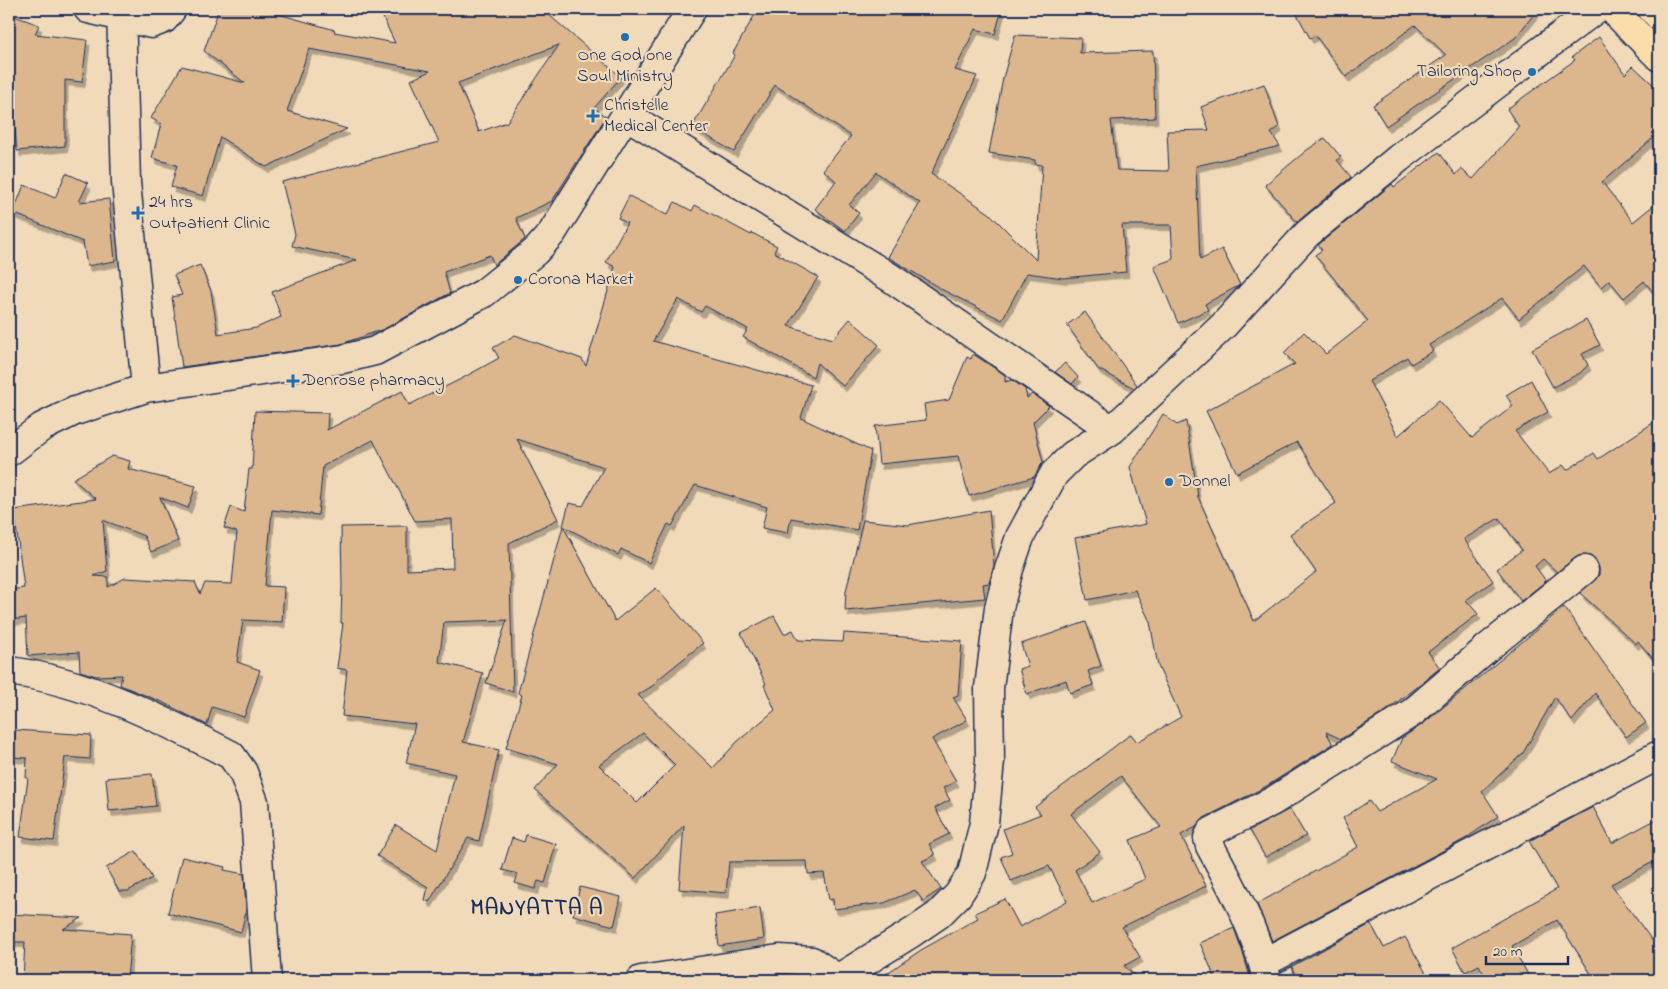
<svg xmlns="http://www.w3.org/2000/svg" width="1668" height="989" font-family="'Indie Flower',sans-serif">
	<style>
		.building { fill: #dcb78d; stroke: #1b2f5e; fill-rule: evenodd; filter: url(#shadow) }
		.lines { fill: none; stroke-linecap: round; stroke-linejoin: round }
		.street-casing { stroke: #1b2f5e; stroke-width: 31 }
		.primary-casing { stroke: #1b2f5e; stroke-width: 31 }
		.highway-casing { stroke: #1b2f5e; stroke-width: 31 }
		.street { stroke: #f0dab9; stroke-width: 28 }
		.primary { stroke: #faddab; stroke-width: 28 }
		.highway { stroke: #faddab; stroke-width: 28 }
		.poi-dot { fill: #1f6fb2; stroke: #f0dab9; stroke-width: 2 }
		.labels { text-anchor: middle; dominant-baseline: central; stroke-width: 4.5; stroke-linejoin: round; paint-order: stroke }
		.poi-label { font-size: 18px; fill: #1b2f5e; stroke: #f0dab9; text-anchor: start }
		.district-label { font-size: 22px; font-weight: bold; letter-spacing: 1px; fill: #1b2f5e; stroke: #f0dab9 }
	</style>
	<defs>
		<filter id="shadow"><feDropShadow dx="3" dy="5.5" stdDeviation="0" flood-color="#0004"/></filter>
	</defs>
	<rect width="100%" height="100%" fill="#f0dab9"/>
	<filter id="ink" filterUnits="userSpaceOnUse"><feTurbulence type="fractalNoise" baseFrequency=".02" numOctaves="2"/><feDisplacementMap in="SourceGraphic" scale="10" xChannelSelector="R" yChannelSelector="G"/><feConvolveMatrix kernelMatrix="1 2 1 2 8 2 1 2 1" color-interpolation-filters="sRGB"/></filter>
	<g filter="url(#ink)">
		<path class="building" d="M219,9H261L335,30L334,32L395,43L379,9H542L621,77L594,108L606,117L552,201L516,218L525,239L494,265L490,255L444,272L450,293L384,329L341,344L182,367L172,297L182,295L174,275L200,265L211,291L218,334L256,328L281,317L272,292L357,260L292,246L295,234L282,182L439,142L411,80L430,71L309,49L287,111L347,129L266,167L220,137L203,196L171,187L177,165L152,158L161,124L151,118L182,66L245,83L204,51ZM559,45L507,122L479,132L458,83Z
			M758,9H1002L995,34L975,29L955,70L977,76L931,174L989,213L1036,260L1042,165L1035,164V160L989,153L1003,78L1015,35L1081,38L1080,53L1153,51L1155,118L1111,120L1117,170L1169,171L1167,131L1209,130L1201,107L1264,84L1279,127L1271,133L1280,146L1196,166L1200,260L1222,249L1240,285L1205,304L1208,310L1178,323L1154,266L1173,259L1171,225H1122L1126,272L1063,278L1027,273L1002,320L943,290L888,257L920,203L876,172L849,205L859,213L845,231L815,209L836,181L823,170L851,136L775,85L734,152L692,127L735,55L733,53Z
			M1294,9H1538L1515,38L1386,126L1373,105L1446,55L1415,25L1346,77L1315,35L1310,38Z
			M9,14L39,25L35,34L87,40L82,82L65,80V146L17,151L14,120H9Z
			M1599,37L1625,74L1633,66L1659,90V133L1602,182L1633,222L1659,201V299L1644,281L1624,298L1609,280L1601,287L1584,266L1519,319L1502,298L1429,345L1433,351L1411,364L1407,357L1369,381L1398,436L1439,400L1472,438L1513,406L1506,395L1531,380L1548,412L1515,431L1549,474L1563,465L1567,470L1594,453L1598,459L1659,419V666L1638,641L1636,644L1580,593L1599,575V568L1596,561L1590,556L1582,555L1575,558L1557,572L1543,559L1535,566L1546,581L1521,601L1497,569L1522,550L1499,518L1464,539L1493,581L1466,600L1478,614L1428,652L1440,668L1386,711L1341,739L1326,732L1333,744L1265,787L1204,818L1196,827L1181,835L1206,886L1122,927L1140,957L1124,966L1140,980H877L921,950L978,918L975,913L1005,899L1020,927L1067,901L1049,866L1011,881L1001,857L1012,853L1003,829L1041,814L1035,807L1131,734L1137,742L1181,717L1158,666L1150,622L1135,590L1087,600L1075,538L1146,524L1130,467L1163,414L1177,425L1186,421L1198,497L1254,621L1316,572L1290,534L1336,503L1297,442L1237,473L1206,411L1295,364L1284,353L1304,332L1326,354L1368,321L1315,255L1322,250L1318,245L1392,184L1394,187L1439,152L1456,175L1461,169L1473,179L1519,127L1507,109L1575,60L1572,57ZM1121,776L1161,827L1130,840L1145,879L1092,903L1075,870L1100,852L1071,814Z
			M1325,138L1341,157L1337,160L1351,177L1297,222L1265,185L1307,150Z
			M66,173L88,183L79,202L109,199L115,261L87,266L83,242L13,213L24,185L55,198Z
			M629,196L667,215L675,202L692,211L695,205L751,235L752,233L777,246L774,252L818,277L788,326L833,339L850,319L879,345L843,386L817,363L813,377L743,337L748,329L705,306L701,312L678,299L653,341L811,385L801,418L871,451L857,530L791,518L788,533L762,528L767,507L695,485L672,526L668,524L649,563L621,549L618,555L563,526L569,503L583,506L604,467L517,439L558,519L509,543L513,692L486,683L507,620L444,622L439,662L483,673L463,742L499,750L479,841L468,838L429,902L425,900L428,887L377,856L396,825L437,850L455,774L406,763L415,724L342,716L347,670L337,668L343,623H341L342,585L341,527L407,526V570L453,568L452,519L415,521L373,440L323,466L318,515L272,510L265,586L284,587L282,622L243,620L237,662L260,670L244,717L212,707L207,725L162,702L120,685L122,675L96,676L80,671L79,652L28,656L26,618L9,620V590L24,588L14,510L96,499L73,479L112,456L130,461L128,469L196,486L188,508L160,497L178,541L151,552L144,536L103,520L107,571L94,576L108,577V587L125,578L195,582L200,594L205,583L232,584L237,532L224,528L231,507L244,512L249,469H252L255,411L328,413L327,430L402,391L409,405L461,379L499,358L493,348L515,335L582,359L586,366L615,267L606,262L627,223L618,218Z
			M1085,312L1137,385L1134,388L1098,369L1067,325Z
			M1586,320L1600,345L1582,354L1588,365L1580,373L1553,387L1532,349Z
			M973,354L1005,375V382L1012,380L1025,389L1027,398L1032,394L1049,406L1033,422L1043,462L1034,477L969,496L958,456L879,464L875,426L926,420L924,404L949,400L967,357L971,359Z
			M1065,363L1078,377L1072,384L1055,372Z
			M989,510L994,565L989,583L983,584L985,598L845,611L846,591L863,520L908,525Z
			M563,526L615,621L656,588L703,643L656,681L657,683L638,695L713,768L737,742L775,710L764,685L766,684L741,633L774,616L784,634L793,630L798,640L843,642L844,633L962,641L958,695L953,697L967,720L932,739L956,781L943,788L950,800L935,808L949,834L929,844L935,855L922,861L941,889L923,901L915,890L884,903L834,909L833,899L829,900L824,873L808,874L807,861L729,862L726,893L679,889L684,825L635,878L535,790L558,764L506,748L522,695L518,693ZM643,733L675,765L637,803L599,765Z
			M1564,607L1646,723L1626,737L1595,693L1572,721L1555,697L1523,753L1482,791L1498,816L1465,839L1272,941L1257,904L1358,847L1343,818L1369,801L1377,812L1437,779L1392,761L1402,738L1423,724Z
			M1086,622L1101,666L1088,671L1093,685L1070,693L1066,680L1027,694L1019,669L1028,666L1021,644Z
			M15,730L91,735L90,759L65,757L54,841L20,837L28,778H26L27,758L13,757Z
			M152,774L156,806L109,811L106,778Z
			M1593,807L1612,843L1659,818V859L1611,884L1659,950V980H1595L1557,920L1512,946L1531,980H1487L1479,965L1465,972L1452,948L1557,889L1529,841Z
			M1290,809L1306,836L1265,857L1250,830Z
			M526,835L556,844L545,883L538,881L535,889L515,883L518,874L502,870L512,838L524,842Z
			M136,851L152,878L128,891H119L106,868Z
			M182,857L225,867L224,870L244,874L246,911L241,932L168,913Z
			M580,887L621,897L614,926L573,915Z
			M760,908L764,939L719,946L715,915Z
			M9,914L82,918L63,929L131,934L127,980H23L25,942H9Z
			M1371,924L1384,948L1405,937L1430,980H1297L1292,967L1281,972Z
			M1234,928L1242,950L1251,980H1216L1200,943Z"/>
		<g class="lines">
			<defs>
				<path id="street" d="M88,9L151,24L164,19L172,9
					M121,9L126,182L146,388
					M626,115L891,278L1112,430
					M9,452L42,427L75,411L146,388L343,359L375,351L484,293L536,251L552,233L692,9
					M9,671C87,681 161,719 231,755L243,772L254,802L267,980
					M1263,963L1659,755
					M839,978L913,932L938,915L958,895L972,873L984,823L990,761L989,688L999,608L1009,569L1020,537L1054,474L1073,455L1112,430L1223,326L1307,234L1399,158L1596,9
					M641,980L779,959L812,961L840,980
					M1267,980C1257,933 1233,888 1210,846L1208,838L1211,832L1273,801L1413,712L1486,649L1584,570"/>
				<path id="primary" d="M1652,9L1659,16"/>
				<path id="highway" d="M1612,9L1659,57"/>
			</defs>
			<use href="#street" class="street-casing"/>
			<use href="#primary" class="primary-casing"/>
			<use href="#highway" class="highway-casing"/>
			<use href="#street" class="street"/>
			<use href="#primary" class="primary"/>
			<use href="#highway" class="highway"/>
		</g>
	</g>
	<g class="poi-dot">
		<circle cx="625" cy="37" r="5"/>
		<circle cx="1532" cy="72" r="5"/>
		<path d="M590.5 108.5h5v5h5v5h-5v5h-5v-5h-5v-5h5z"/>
		<path d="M135.5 205.5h5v5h5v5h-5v5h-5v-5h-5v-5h5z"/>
		<circle cx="518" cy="280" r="5"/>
		<path d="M290.5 373.5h5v5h5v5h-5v5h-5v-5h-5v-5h5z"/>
		<circle cx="1169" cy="482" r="5"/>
	</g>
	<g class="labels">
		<g class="poi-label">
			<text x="625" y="56" text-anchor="middle">One God one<tspan x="625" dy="21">Soul Ministry</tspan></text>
			<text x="1522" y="72" text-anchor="end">Tailoring Shop</text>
			<text x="604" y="106">Christelle<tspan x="604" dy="21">Medical Center</tspan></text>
			<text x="149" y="203">24 hrs<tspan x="149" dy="21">Outpatient Clinic</tspan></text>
			<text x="528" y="280">Corona Market</text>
			<text x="303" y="381">Denrose pharmacy</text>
			<text x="1179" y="482">Donnel</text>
		</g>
		<g class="district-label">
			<text x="537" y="909">MANYATTA A</text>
		</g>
	</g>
	<rect width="1668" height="989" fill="none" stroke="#f0dab9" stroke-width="30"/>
	<rect x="15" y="15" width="1638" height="959" fill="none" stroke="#1b2f5e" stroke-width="2" filter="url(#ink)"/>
	<path d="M1486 956v8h82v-8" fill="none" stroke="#1b2f5e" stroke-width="2.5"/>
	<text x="1493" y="956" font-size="15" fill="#1b2f5e" stroke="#f0dab9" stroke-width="4" paint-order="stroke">20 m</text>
</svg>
